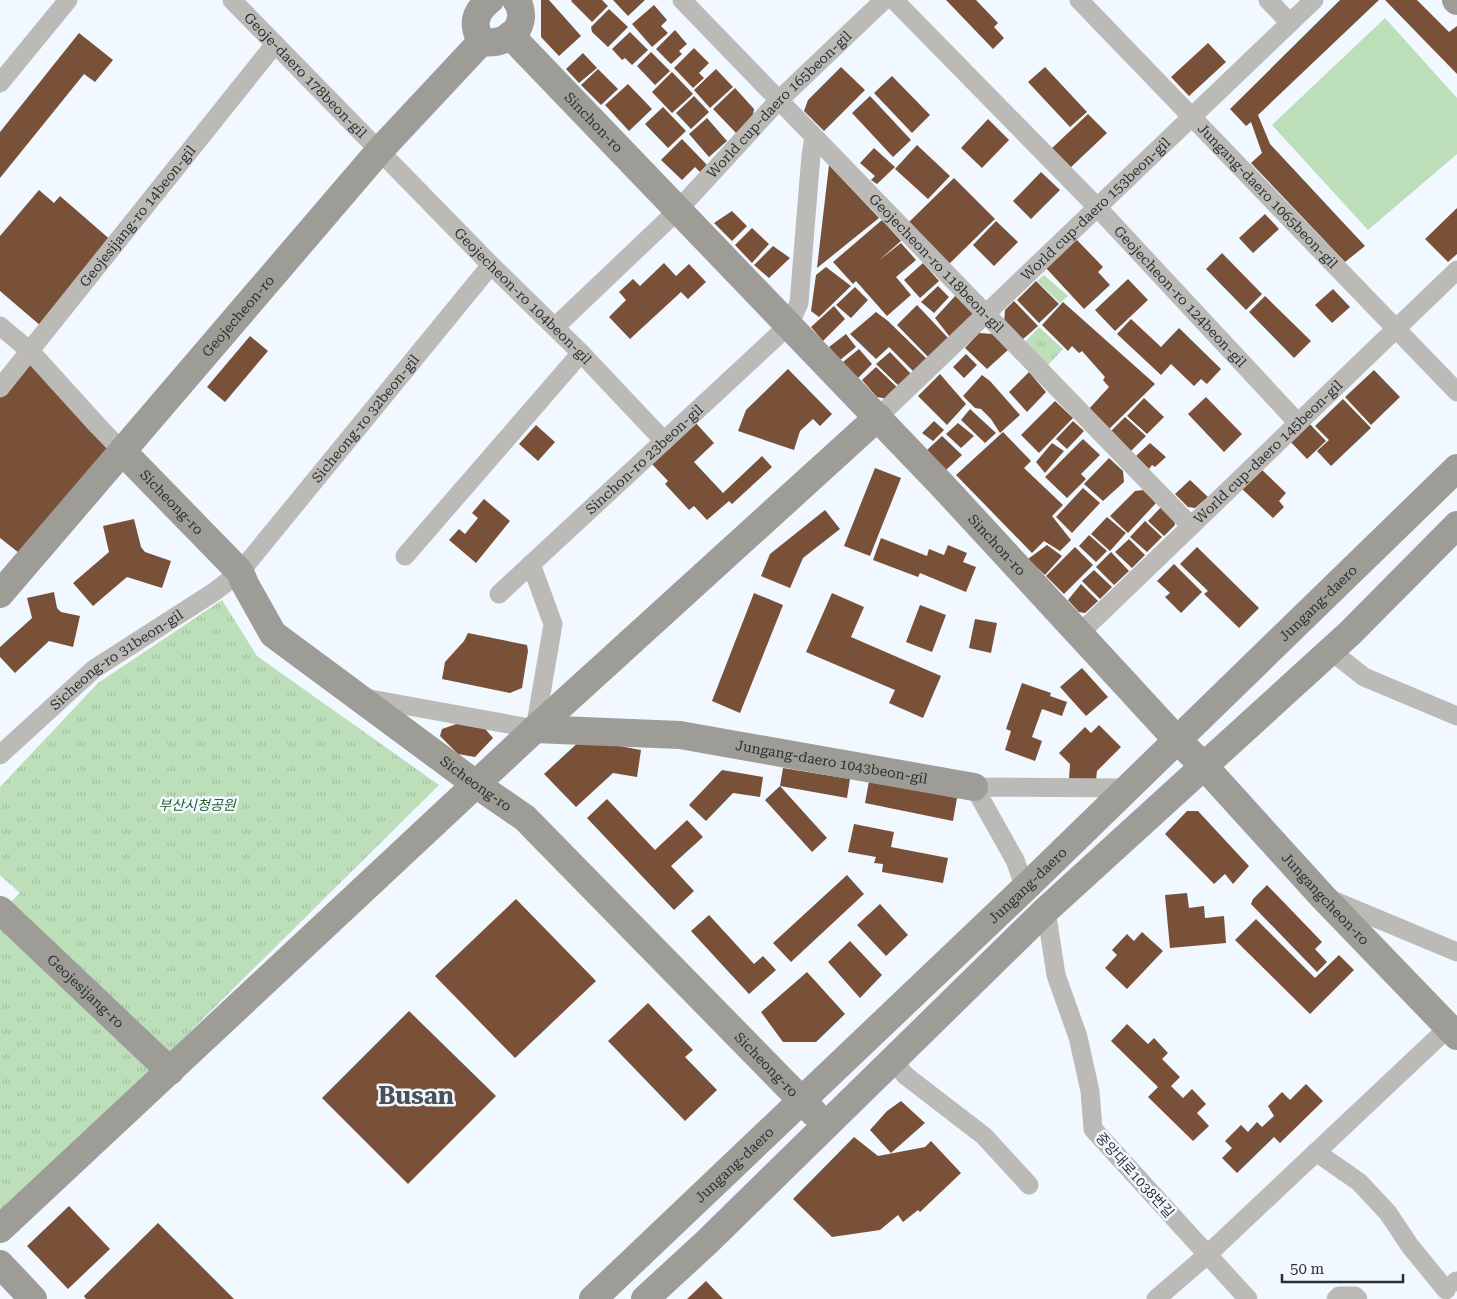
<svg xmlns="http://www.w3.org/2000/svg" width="1457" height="1299" font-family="'Roboto Serif','Noto Sans KR',serif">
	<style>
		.green { fill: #bcdfba }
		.park { fill: url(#park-tufts) }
		.building { fill: #795138 }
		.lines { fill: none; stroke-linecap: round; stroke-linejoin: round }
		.street { stroke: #bbbab6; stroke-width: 19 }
		.secondary { stroke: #9e9c96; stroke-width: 28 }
		.labels { text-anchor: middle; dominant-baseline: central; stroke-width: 5; stroke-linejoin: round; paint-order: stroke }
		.street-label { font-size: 14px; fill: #2d3032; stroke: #f1f8ff }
		.park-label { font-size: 14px; font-style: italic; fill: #295a27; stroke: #f1f8ff }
		.town-label { font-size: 24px; font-weight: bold; fill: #4a5156; stroke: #f1f8ff }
	</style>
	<defs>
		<pattern id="park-tufts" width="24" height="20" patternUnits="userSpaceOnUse" patternTransform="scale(1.25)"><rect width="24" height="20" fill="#bcdfba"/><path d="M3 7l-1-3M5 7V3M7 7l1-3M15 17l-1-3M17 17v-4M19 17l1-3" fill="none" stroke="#a2c0a0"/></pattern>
	</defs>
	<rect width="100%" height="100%" fill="#f1f8ff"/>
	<path class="green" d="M1385,18L1457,98V154L1368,230L1272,125Z"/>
	<path class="park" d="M1044,275L1068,296L1060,303L1037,281Z
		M1039,327L1063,349L1048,365L1025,342Z
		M222,600L257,656L439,785L0,1220V913L20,893L0,875V787L98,683Z"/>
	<path class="building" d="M541,0H549L581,36L559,56L541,37Z
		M572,0H602L608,6L592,22L571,1Z
		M613,0H645L628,16Z
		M946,0H976L998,23L994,27L1004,38L993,49Z
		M1340,0H1379L1258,115L1270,144L1365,246L1345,262L1251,163L1262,153L1251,122L1246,126L1230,109Z
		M1385,0H1417L1449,32L1457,26V74Z
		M654,5L667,20L661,26L668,33L652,47L632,24Z
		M609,9L628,27L608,47L592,32L591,27Z
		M675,30L687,44L679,51L682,54L671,64L656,49Z
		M630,32L648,50L632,65L625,58L622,60L612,49Z
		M79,33L113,60L95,82L84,74L0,178V132Z
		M1208,43L1226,62L1189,96L1171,77Z
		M694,48L709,63L699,73L704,78L693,88L674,68Z
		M651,52L670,71L655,85L637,66Z
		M583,53L597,68L579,83L566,69Z
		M841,67L865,90L824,131L804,111L808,100Z
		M1045,67L1087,112L1070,127L1028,82Z
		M598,69L618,89L601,105L581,85Z
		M716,69L733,87L710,108L694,90Z
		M672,72L693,94L672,113L652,92Z
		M892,76L930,115L912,133L874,93Z
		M628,84L652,109L629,131L605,105Z
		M735,88L754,109L752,122L738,135L713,109Z
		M694,96L709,112L691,129L676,113Z
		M870,96L911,140L893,157L852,113Z
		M663,107L686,131L668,148L645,124Z
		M1088,114L1107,133L1069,169L1050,150Z
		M707,118L727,141L709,157L689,134Z
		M988,119L1009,140L982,168L961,148Z
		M682,139L707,165L700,172L695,167L682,180L661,160Z
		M917,145L950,176L928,199L895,169Z
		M874,148L895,167L877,184L871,180L875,176L860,163Z
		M829,165L879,218L817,268Z
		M1041,172L1060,190L1031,219L1013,201Z
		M954,178L995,219L948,265L907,224Z
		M39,190L54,203L60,196L113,242L41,326L0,291V236Z
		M1457,208V254L1448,262L1425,239Z
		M732,211L747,226L732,241L714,223Z
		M1265,214L1279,229L1253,253L1239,238Z
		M882,220L901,241L878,261L901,243L916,260L896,277L911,295L887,316L856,281L853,284L833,262Z
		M996,221L1018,242L994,266L973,245Z
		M752,228L769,244L752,263L735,245Z
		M1076,239L1103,267L1098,272L1110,285L1084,309L1046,268Z
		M773,246L790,258L769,278L754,265Z
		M1222,253L1262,294L1246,310L1206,269Z
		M664,263L676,276L689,264L706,282L688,299L681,292L630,339L609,317L626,300L619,292L633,279L640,286Z
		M923,263L939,281L920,298L904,280Z
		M826,267L851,286L819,317L811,311L816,275Z
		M1128,279L1148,300L1115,331L1095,310Z
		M1036,281L1059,304L1039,323L1017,300Z
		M938,286L949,297L934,313L921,302Z
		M855,287L868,300L851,318L836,305Z
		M1333,289L1350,307L1332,323L1315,305Z
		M957,294L976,310L953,341L935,318Z
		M1265,296L1311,341L1294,358L1249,312Z
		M1014,301L1038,326L1022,340L1004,323L1005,310Z
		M1063,302L1155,384L1108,430L1088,410L1109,387L1103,380L1105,377L1082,351L1079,353L1072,346L1068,351L1042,325Z
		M917,305L950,340L930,359L897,325Z
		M834,306L845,319L823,341L811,327Z
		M876,312L888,321L927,359L915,373L889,347L876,359L850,334Z
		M1131,319L1161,347L1179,328L1221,369L1207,384L1201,379L1194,386L1171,364L1161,375L1117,334Z
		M979,333L994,334L1009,349L987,369L965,348Z
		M846,334L856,347L840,360L829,347Z
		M250,336L268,351L225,402L207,387Z
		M859,349L872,364L857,379L843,362Z
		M30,351L123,452L28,560L0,538V388Z
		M890,352L912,375L901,388L876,364Z
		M966,354L977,365L964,378L953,367Z
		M876,367L901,391L893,400L877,397L862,380Z
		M788,369L832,414L820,426L813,419L800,431L794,450L738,431L746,410Z
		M1374,370L1400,397L1371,425L1345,397Z
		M1029,372L1046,392L1027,412L1009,392Z
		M940,374L966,404L947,425L918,396Z
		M982,375L990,381L1020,415L1000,433L991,419L981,409L975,408L963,396Z
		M1206,397L1242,434L1224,452L1188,414Z
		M1144,398L1164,417L1147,434L1127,416Z
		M1343,399L1371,428L1331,466L1317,451L1329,440L1315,426Z
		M1055,401L1073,418L1039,453L1021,435Z
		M970,409L996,433L985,443L961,420Z
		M1125,417L1146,436L1130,452L1111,431Z
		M1306,420L1326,441L1307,459L1287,438Z
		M934,421L944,430L933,441L922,433Z
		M1073,421L1084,431L1067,449L1056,439Z
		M695,422L714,443L694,462L723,493L762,456L772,467L732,504L729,501L707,520L694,506L689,510L665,484L668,481L651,463Z
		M958,423L974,436L961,448L946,434Z
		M536,425L555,442L538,461L519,444Z
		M1003,432L1031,461L1024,468L1063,505L1052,516L1071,540L1060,551L1044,541L1032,553L956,475Z
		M942,436L962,455L945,471L926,451Z
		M1083,439L1100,455L1081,474L1086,479L1067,498L1045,477Z
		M1052,443L1064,451L1045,473L1036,462Z
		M1150,443L1166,457L1155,467L1152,465L1149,469L1136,456Z
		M1109,458L1123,471L1124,482L1103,501L1084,484Z
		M875,468L901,478L870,556L844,546Z
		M1260,468L1286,493L1279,501L1284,507L1273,518L1241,488Z
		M1190,480L1208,497L1195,508L1188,507L1175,494Z
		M1083,488L1100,503L1072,533L1056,517Z
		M1143,490L1156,503L1128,533L1110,516L1135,491Z
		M484,499L510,521L476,563L449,540L459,529L465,534L478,518L472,513Z
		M1162,506L1174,518L1175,525L1164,536L1148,521Z
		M825,510L840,529L803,558L790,588L761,576L770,554Z
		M1107,517L1126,533L1110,551L1091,534Z
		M134,519L141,547L145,552L171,561L162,588L127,577L93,606L73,583L109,552L103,526Z
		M1145,521L1162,537L1147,552L1130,537Z
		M1089,535L1107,551L1096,562L1079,546Z
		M881,538L927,556L929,549L944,555L948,545L967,553L963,562L976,567L966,592L920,573L918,577L873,560Z
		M1129,539L1145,555L1132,568L1115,552Z
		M1047,545L1062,556L1045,575L1028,559Z
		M1075,547L1093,565L1064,594L1046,576Z
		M1197,547L1259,608L1239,628L1204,594L1208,591L1180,564Z
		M1111,552L1129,571L1114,585L1096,567Z
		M1174,564L1202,592L1181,613L1165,597L1170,593L1157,581Z
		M1094,570L1112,587L1100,599L1082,581Z
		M1081,584L1098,601L1085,613L1079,612L1068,600Z
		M54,592L57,608L61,612L80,616L73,647L49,641L15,673L0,657V647L32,618L27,598Z
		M754,593L783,605L740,713L712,701Z
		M832,593L864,607L851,637L941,676L923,718L889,703L895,690L806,652Z
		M920,605L946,615L932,652L906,642Z
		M975,619L997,623L991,653L969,648Z
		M468,633L527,645L528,651L522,688L510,693L442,679L445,662L464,641Z
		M1082,668L1108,697L1086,716L1060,687Z
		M1022,683L1051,693L1050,696L1067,702L1062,716L1042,709L1032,737L1042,741L1035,761L1005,750L1011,731L1006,729Z
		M468,720L480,723L493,738L475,757L458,754L440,736L442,729Z
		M1099,725L1121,747L1097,771L1096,780L1069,779L1070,764L1059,753L1085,727L1091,733Z
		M582,739L641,750L637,777L613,773L576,807L544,774Z
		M783,768L850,779L847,798L780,786L827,838L812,852L765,800L780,786Z
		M722,770L763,777L760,797L733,793L706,821L689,805Z
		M869,781L957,798L953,821L865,803Z
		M607,799L655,850L687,820L703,837L671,866L694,891L674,910L587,818Z
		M1187,811H1198L1249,866L1233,884L1225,874L1214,884L1165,834Z
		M854,824L894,832L891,847L948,858L943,883L882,872L883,864L874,863L876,857L848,852Z
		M847,875L864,894L791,962L773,943Z
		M1267,885L1322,942L1315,949L1327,962L1317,972L1251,904L1253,899Z
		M1187,893L1189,908L1204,906L1205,918L1224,916L1226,943L1170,948L1165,895Z
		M516,899L596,981L515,1058L435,976Z
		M880,904L908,935L886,956L857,925Z
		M709,915L754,964L763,956L776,970L749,994L691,931Z
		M1256,919L1315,978L1339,955L1354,970L1310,1014L1235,940Z
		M1142,932L1163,951L1127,989L1105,968L1117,955L1112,950L1127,934L1134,941Z
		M850,941L882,975L860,998L828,962Z
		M807,972L845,1014L816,1042H783L761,1012Z
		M648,1003L693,1050L685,1057L717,1090L685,1121L608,1041Z
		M409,1011L496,1096L408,1184L322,1098Z
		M1127,1024L1148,1044L1154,1038L1168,1053L1162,1059L1180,1077L1171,1086L1183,1098L1192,1089L1206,1104L1197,1113L1209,1126L1193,1141L1148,1097L1158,1087L1111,1041Z
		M1306,1084L1323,1101L1280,1143L1274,1137L1237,1173L1222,1158L1232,1148L1225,1141L1241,1125L1248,1132L1257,1122L1262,1127L1274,1116L1268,1106L1282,1092L1290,1100Z
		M901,1101L925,1123L891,1153L870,1130L887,1111Z
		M854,1137L878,1156L925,1147L931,1141L961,1173L920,1212L918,1210L903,1222L898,1215L880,1230L832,1237L793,1199Z
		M69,1206L110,1249L68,1289L27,1246Z
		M158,1223L234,1299H86L84,1296Z
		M706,1281L723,1299H687Z"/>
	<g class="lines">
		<g class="street">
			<path id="s1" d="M232,0L491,265L581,353L664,441"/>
			<path id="s2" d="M682,0L1191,526"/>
			<path id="s3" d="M894,0L1097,207L1298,423"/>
			<path id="s4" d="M1079,0L1457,392"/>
			<path d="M1268,0L1290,23"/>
			<path d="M0,83L68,0"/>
			<path d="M0,326L30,351L98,426L123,452"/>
			<path id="s5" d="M555,327L678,210L779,100L884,0"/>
			<path id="s6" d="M0,388L275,44"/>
			<path id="s7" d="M878,417L1314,0"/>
			<path d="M405,556L581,353"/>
			<path id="s8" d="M499,594L789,325L799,303L811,155L814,137"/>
			<path id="s9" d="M1080,633L1457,270"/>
			<path d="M1331,651L1364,677L1457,716"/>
			<path d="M365,698L535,729L553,624L531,564"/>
			<path id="s10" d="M0,755L94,669L214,592L240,572L491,265"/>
			<path d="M1025,888L1015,860L974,787L1127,788"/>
			<path d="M1330,899L1457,952"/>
			<path d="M1046,910L1056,975L1078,1037L1090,1091L1093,1129L1248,1299"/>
			<path d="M893,1061L906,1076L984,1136L1029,1185"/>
			<path d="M1316,1152L1359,1182L1388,1213L1410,1246L1446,1290"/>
			<path d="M1456,1281L1457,1282"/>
			<path d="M1156,1299L1207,1255L1449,1027"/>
			<path d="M1336,1299L1339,1296H1355L1358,1299"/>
		</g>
		<g class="secondary">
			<path d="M490,0C474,13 472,24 481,42C499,44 519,38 521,17C522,12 519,6 518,1L516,0"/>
			<path d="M1456,0L1457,1"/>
			<path id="s11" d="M510,35L941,484L1120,678L1177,740L1204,766L1322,896L1457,1036"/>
			<path id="s12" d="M123,452L240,572L245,584L273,634L477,785L525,818L814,1113"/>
			<path id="s13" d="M0,594L380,150L481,42"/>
			<path id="s14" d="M535,729L680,735L974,787"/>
			<path id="s15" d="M0,910L170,1071"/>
			<path d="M0,1229L535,729L878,417"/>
			<path d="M0,1264L33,1299"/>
			<path id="s16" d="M593,1299L1025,888L1457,468"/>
			<path d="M645,1299L707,1242L1046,910L1350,633L1457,525"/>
		</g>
	</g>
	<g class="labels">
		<g class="street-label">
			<text stroke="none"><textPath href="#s1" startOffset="105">Geoje-daero 178beon-gil</textPath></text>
			<text stroke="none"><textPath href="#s5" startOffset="316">World cup-daero 165beon-gil</textPath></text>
			<text stroke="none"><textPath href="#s11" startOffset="121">Sinchon-ro</textPath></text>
			<text stroke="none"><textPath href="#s4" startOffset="272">Jungang-daero 1065beon-gil</textPath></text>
			<text stroke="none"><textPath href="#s7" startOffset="301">World cup-daero 153beon-gil</textPath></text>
			<text stroke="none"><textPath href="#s6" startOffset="220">Geojesijang-ro 14beon-gil</textPath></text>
			<text stroke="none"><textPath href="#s2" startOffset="366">Geojecheon-ro 118beon-gil</textPath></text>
			<text stroke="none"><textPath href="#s1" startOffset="415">Geojecheon-ro 104beon-gil</textPath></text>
			<text stroke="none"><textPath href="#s3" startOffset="412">Geojecheon-ro 124beon-gil</textPath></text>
			<text stroke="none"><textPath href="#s13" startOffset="366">Geojecheon-ro</textPath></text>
			<text stroke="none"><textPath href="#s10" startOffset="501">Sicheong-ro 32beon-gil</textPath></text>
			<text stroke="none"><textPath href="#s9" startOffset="261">World cup-daero 145beon-gil</textPath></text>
			<text stroke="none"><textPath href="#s8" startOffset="198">Sinchon-ro 23beon-gil</textPath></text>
			<text stroke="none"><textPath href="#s12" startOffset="70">Sicheong-ro</textPath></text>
			<text stroke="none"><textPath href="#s11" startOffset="705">Sinchon-ro</textPath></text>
			<text stroke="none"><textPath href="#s16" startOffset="1005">Jungang-daero</textPath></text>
			<text stroke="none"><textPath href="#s10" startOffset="151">Sicheong-ro 31beon-gil</textPath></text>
			<text stroke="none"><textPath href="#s14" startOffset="299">Jungang-daero 1043beon-gil</textPath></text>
			<text stroke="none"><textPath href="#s12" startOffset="490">Sicheong-ro</textPath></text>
			<text stroke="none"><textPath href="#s16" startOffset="600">Jungang-daero</textPath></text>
			<text stroke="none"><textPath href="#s11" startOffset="1188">Jungangcheon-ro</textPath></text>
			<text stroke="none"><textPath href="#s15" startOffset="118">Geojesijang-ro</textPath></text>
			<text stroke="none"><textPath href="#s12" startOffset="895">Sicheong-ro</textPath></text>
			<text stroke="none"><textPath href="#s16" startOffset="195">Jungang-daero</textPath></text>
			<text transform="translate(1135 1175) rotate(48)">중앙대로1038번길</text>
		</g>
		<g class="park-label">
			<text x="197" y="805">부산시청공원</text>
		</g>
		<g class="town-label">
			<text x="416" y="1096">Busan</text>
		</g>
	</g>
	<path d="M1282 1274v8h121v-8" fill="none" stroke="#2d3032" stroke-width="2.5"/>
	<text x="1290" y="1274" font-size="15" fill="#2d3032" stroke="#f1f8ff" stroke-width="4" paint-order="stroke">50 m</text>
</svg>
